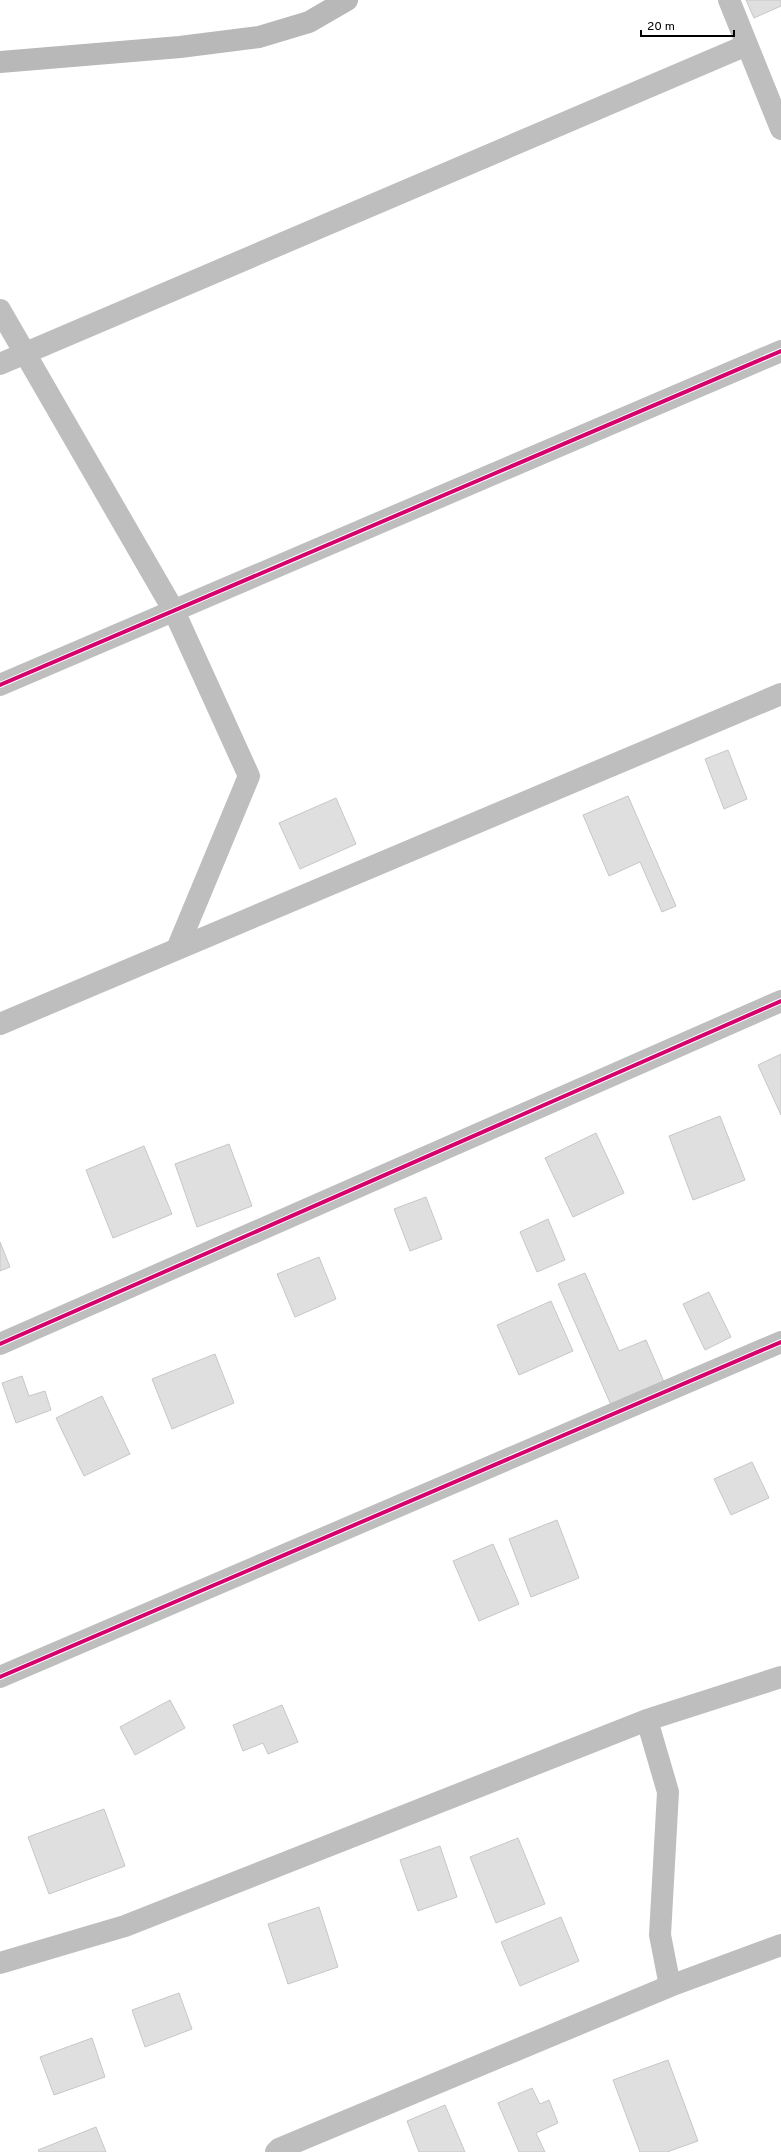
<svg xmlns="http://www.w3.org/2000/svg" width="781" height="2152" font-family="Overpass,sans-serif">
	<style>
		.building { fill: #dfdfdf; stroke: #c7c7c7 }
		.lines { fill: none; stroke-linecap: round; stroke-linejoin: round }
		.street { stroke: #bebebe; stroke-width: 22 }
		.secondary { stroke: #b8b8b8; stroke-width: 22 }
		.cycleway-casing { stroke: #fff; stroke-width: 6 }
		.cycleway { stroke: #d6006c; stroke-width: 4 }
	</style>
	<rect width="100%" height="100%" fill="#fff"/>
	<path class="building" d="M746,0H781V6L754,18Z
		M728,750L747,799L724,809L705,759Z
		M628,796L676,906L662,912L640,862L609,876L583,815Z
		M336,798L356,844L300,869L279,823Z
		M781,1054V1115L758,1065Z
		M720,1116L745,1180L693,1200L669,1136Z
		M596,1133L624,1193L573,1217L545,1158Z
		M229,1144L252,1206L197,1227L175,1164Z
		M144,1146L172,1214L113,1238L86,1170Z
		M426,1197L442,1239L410,1251L394,1209Z
		M548,1219L565,1260L537,1272L520,1232Z
		M0,1242L10,1267L0,1271Z
		M319,1257L336,1299L295,1317L277,1274Z
		M585,1273L619,1351L646,1340L664,1382L611,1405L558,1284Z
		M709,1292L731,1337L705,1350L683,1304Z
		M551,1301L573,1351L519,1375L497,1325Z
		M215,1354L234,1403L172,1429L152,1379Z
		M22,1376L29,1396L45,1391L51,1410L16,1423L2,1383Z
		M102,1396L130,1454L84,1476L56,1418Z
		M752,1462L769,1498L731,1515L714,1479Z
		M557,1520L579,1578L531,1597L509,1539Z
		M493,1544L519,1604L479,1621L453,1561Z
		M170,1700L185,1728L135,1755L120,1727Z
		M282,1705L298,1742L268,1754L263,1743L243,1751L233,1725Z
		M104,1809L125,1866L49,1894L28,1837Z
		M518,1838L545,1904L496,1923L470,1857Z
		M440,1846L457,1897L418,1911L400,1860Z
		M319,1907L338,1967L288,1984L268,1924Z
		M561,1917L579,1961L520,1986L501,1942Z
		M179,1993L192,2029L145,2047L132,2010Z
		M92,2038L105,2077L54,2095L40,2057Z
		M668,2060L698,2141L667,2152H640L613,2080Z
		M532,2088L540,2104L549,2100L558,2123L536,2133L545,2152H519L498,2103Z
		M445,2105L465,2152H419L407,2121Z
		M96,2127L106,2152H39L38,2150Z"/>
	<g class="lines">
		<path class="street" d="M729,0L781,129
			M0,310L174,611L249,776L177,949
			M0,364L747,45
			M0,685L781,351
			M0,1024L781,694
			M0,1344L781,1001
			M0,1677L781,1342
			M647,1720L668,1792L660,1935L670,1986
			M0,1963L125,1926L647,1720L781,1677
			M276,2152L279,2149L670,1986L781,1945"/>
		<path class="secondary" d="M0,62L180,47L259,37L309,22L347,0"/>
		<defs>
			<path id="cycleway" d="M0,685L781,351
				M0,1344L781,1001
				M0,1677L781,1342"/>
		</defs>
		<use href="#cycleway" class="cycleway-casing"/>
		<use href="#cycleway" class="cycleway"/>
	</g>
	<path d="M641 30v6h93v-6" fill="none" stroke="#000000" stroke-width="2"/>
	<text x="647" y="30" font-size="12" fill="#000000" stroke="#ffffff" stroke-width="3" paint-order="stroke">20 m</text>
</svg>
